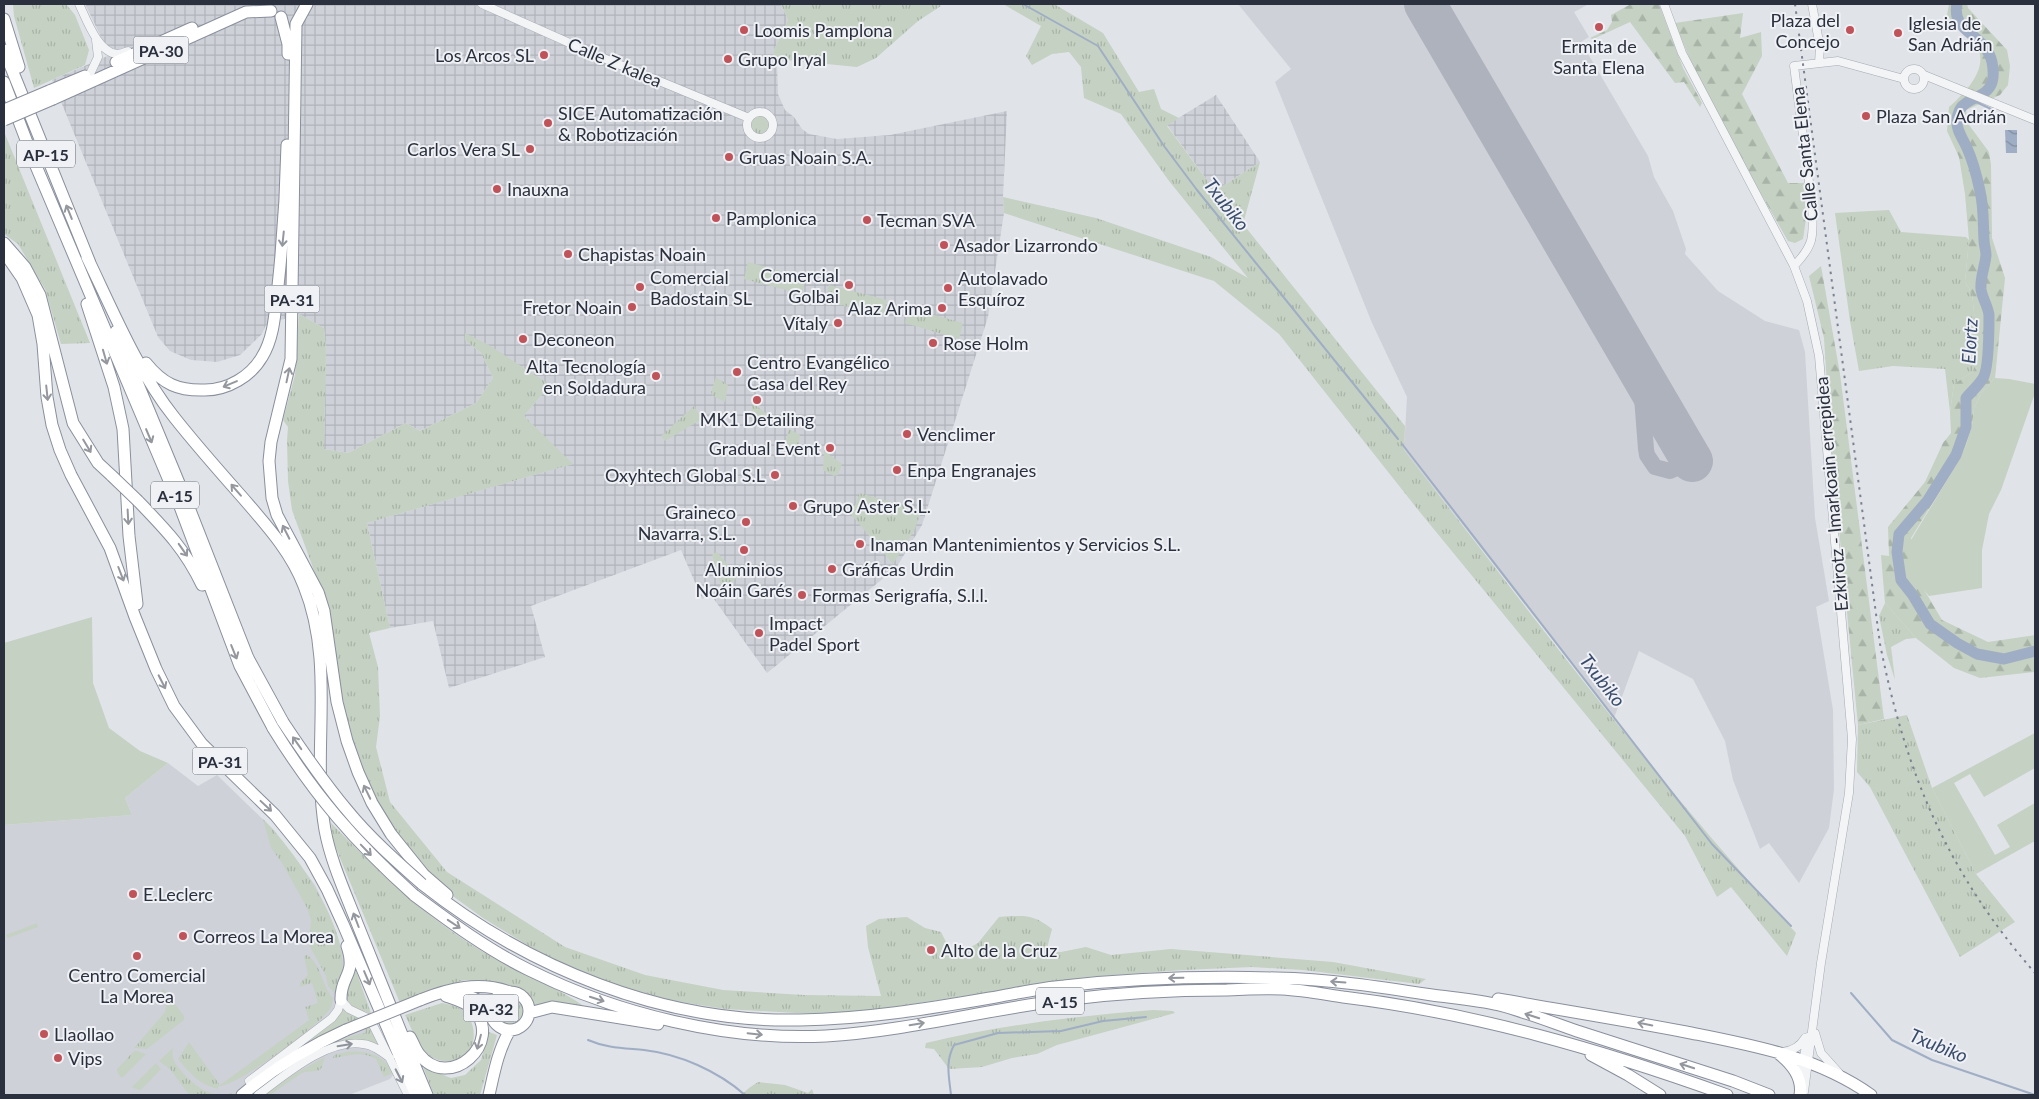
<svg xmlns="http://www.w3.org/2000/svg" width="2039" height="1099" font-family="Lato,sans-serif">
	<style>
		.built { fill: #cfd1d9 }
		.industrial { fill: url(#industrial-grid) }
		.grass { fill: url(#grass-tufts) }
		.forest { fill: url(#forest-firs) }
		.garden { fill: #c5d1c2 }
		.water { fill: url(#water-waves) }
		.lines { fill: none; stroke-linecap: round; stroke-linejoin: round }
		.stream { stroke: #9faec4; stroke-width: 2 }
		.river { stroke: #9faec4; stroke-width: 11 }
		.taxiway { stroke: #aeb2bc; stroke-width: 16 }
		.runway { stroke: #aeb2bc; stroke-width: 42 }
		.minor-casing { stroke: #a6aab1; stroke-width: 9 }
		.highway-casing { stroke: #898f9d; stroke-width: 13 }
		.minor { stroke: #f2f4f6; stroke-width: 8 }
		.highway { stroke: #fff; stroke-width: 11 }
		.rail { stroke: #7b8190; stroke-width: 2; stroke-dasharray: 2.5 5; stroke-linecap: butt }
		.highway-bridge-casing { stroke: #898f9d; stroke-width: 13; stroke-linecap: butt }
		.highway-bridge { stroke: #fff; stroke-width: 11 }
		.oneway { stroke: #94989e }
		.oneway2 { stroke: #8e929a }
		.poi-dot { fill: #c05259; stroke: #eff1f5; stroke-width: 2 }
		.labels { text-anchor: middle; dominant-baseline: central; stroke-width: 4; stroke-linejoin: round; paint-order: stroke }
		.shield { fill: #eff1f5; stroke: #656a74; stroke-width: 1 }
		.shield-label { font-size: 16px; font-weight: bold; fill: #2a303d }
		.poi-label { font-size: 18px; fill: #2a303d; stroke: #eff1f5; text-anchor: start }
		.street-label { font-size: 18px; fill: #2a303d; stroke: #eff1f5 }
		.water-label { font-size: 19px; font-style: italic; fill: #394c6d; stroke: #eff1f5 }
	</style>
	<defs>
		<pattern id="industrial-grid" width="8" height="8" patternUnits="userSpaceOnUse" patternTransform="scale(1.25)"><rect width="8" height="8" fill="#cfd1d9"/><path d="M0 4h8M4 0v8" fill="none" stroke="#b2b4bb"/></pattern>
		<pattern id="grass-tufts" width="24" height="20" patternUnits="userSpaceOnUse" patternTransform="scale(1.25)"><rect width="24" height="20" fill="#c5d1c2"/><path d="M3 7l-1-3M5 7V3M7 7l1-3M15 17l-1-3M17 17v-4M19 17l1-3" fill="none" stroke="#a9b4a8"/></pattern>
		<pattern id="forest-firs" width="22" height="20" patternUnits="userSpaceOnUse" patternTransform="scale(1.25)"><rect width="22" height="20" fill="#c5d1c2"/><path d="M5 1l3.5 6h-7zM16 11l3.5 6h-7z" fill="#a9b4a8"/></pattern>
		<pattern id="water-waves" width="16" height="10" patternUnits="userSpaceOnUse" patternTransform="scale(1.25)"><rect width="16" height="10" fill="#9faec4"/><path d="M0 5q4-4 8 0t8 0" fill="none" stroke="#828ea0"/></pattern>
	</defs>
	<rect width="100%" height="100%" fill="#e0e3e8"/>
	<path class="built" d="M1238,4H1589L1574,12L1589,37L1581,42L1648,156L1654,177L1673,211L1686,249L1685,254L1718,291L1765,321L1799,330L1805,352L1815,518L1829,601L1816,607L1833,710L1834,789L1829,828L1799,883L1769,843L1760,849L1733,780L1725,741L1693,679L1639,651L1614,718L1404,450L1407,397L1372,323L1275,82L1291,69Z
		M168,763L198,786L217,775L274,830L315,885L330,916L372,1037L394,1074L390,1079L349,1095H4V825L132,815L125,798Z"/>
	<path class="industrial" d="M85,4H781L788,20L773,52L777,64L778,94L785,110L794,117L802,129L809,134L837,139L890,135L1007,111L1003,197L1004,213L988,317L922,525L896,568L767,673L711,595L702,599L681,550L531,606L545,657L449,688L433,621L390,628L367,523L572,464L524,416L550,385L465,340L481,353L493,378L476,403L420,431L406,423L348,453L324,449L326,352L324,328L299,314L266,325L262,334L240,355L217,362L191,360L170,351L158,337L52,80L119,51L109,47L103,41Z
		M1216,95L1260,162L1215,191L1167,125Z"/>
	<path class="grass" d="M13,4H66L75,15L89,50L85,65L34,88L14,16Z
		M781,4H938L941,6L918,21L876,58L857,67L786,60L777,64L773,52L788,20Z
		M1003,4H1054L1103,33L1139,92L1154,89L1161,109L1179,118L1167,126L1215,191L1260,162L1243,224L1405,426L1404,450C1531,613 1655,781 1796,933L1787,956L1731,887L1717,897L1685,836L1419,511L1279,334L1214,281L1004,213L1003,197L1096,218L1211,257L1248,278L1169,181L1121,114L1084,98L1081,67L1069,52L1052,54L1032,65L1026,56L1041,26Z
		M749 125a10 10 0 1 1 20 0a10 10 0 1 1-20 0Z
		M5,134L90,343L61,344L45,289L18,244L4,234V135Z
		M1889,210L1901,232L1966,237L1969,240L1965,282L1972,293L1975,322V370L1954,384L1950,412L1945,369L1893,366L1859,371L1850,321L1835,213Z
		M748,262L806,278L802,294L744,279Z
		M829,285L887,300L883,316L825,301Z
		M909,308L963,323L959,339L905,323Z
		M299,314L324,328L326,352L324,449L348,453L406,423L420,431L476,403L493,378L481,353L465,340V333L489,345L550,385L524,416L573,464L367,523L390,628L369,633L378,667L380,716L376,747L390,802L447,872L565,947L645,975L723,990L804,995L881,996L868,947L866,926L879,919L907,917L925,928L941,932L951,952L960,953L978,943L999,917C1024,916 1031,913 1052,929L1046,952H1061L1086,947L1111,955L1171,949L1333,962L1426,979L1419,984L1303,970L1252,967L1183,970L1087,977L847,1014L796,1013L725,1009L669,1000L591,977L537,951L483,918L450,894L415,859L389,824L365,779L346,726L324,598L292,510L288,481L287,441L288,427L283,420L295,375Z
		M716,377L728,385L725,402L713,396L711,392Z
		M753,403L768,415L765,426H761L750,418Z
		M694,406L702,419L665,441L661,436Z
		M789,429L800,435L798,450L788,445L786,440Z
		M824,451L842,464L838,475L834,476L823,470Z
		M859,493L922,510L914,531L893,564L848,511L856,504Z
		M717,552L738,576C734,581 728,586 721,586L712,554Z
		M1885,603L1916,638L1906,639L1891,647L1895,680L1887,655L1879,616Z
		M1907,715L1932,788L1976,874L2015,922L1960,957L1870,787L1857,772L1858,725Z
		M263,819C295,851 367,949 335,994L328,986L326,976L309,945L311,920L307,908L282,863L271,848Z
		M331,823C376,868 417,910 472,945C508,968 550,982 585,1007L558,1004L532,1005L524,992L509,985L465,980L434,989L400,1003L333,841Z
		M37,923L38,927L8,938L6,935Z
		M307,955C322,965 321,985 333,998C332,1002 333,1005 330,1009C320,1025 236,1087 219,1086L217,1089C199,1084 189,1073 178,1059L189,1042L220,1085L309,1020L305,1007L318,1003L312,983L300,987V983L308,975L304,956Z
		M355,968L372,1016C368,1012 363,1011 358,1009C337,998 348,985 355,968Z
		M164,989L184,1016V1020L147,1049L134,1048L165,1012L166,1006L161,991Z
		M496 1011a14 14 0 1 1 28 0a14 14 0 1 1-28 0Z
		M442,1003C447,1004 453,1005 457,1007C473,1013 478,1036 470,1050C461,1065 437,1064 426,1053C416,1043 411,1027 405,1015Z
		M342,1005L366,1018L379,1045C359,1036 342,1042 322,1048L351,1036L364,1033L366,1031L364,1024L268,1071Z
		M1153,1010L1173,1011L1175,1013L1057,1045L1037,1054L1012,1058L982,1067L949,1069L934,1049L925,1048L926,1043C1001,1025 1077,1016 1153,1010Z
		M489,1032L497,1035L480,1095H434L422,1064L433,1071L451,1078L465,1075L481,1060Z
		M173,1048C171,1060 176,1065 183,1073C196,1087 211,1099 232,1093L230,1095H189L170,1069L159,1061Z
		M134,1051H137L146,1054L122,1078L118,1074L117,1069Z
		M346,1052C365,1050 384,1054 393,1073L384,1077L376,1059C361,1050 348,1056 333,1058L334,1055Z
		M325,1057L321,1069C315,1073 309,1070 302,1073L270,1095H265L294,1074Z
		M156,1063L161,1069L141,1090L136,1089L132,1087Z
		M758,1082L785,1085L808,1093L812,1089L814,1095H741L749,1088Z"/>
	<path class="forest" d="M1631,4H1659L1683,68L1702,103L1700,107L1684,82L1675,83L1630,22L1593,39L1590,38L1607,30L1612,22L1611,15Z
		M1949,4H1967L1968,8L2007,50L2010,66L2008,85L2000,95L1966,110L1969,125L1989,152L1991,165L1992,238L2005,278L1995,378L1982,392L1974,408L1972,426L1966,445L1958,462L1911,538L1923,588L1942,620L1988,642L2035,635V672L1980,678L1954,668L1916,638L1885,603L1881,555L1889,556L1888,527L1925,482L1943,443L1951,433L1950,412L1954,384L1975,370V322L1972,293L1965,282L1969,240L1965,194L1959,157L1947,131L1949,107C1965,93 1992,66 1975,43C1972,39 1966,36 1963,33C1957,28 1952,21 1947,15Z
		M1743,13L1740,38L1761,32L1762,56L1742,94L1788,183H1804L1806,219L1803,239L1795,243L1788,241L1749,173L1698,79L1675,23Z
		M1821,266L1840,374L1884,719L1858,725L1831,447L1824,338L1809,276Z"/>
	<path class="garden" d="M1995,378L2009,379L2035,384V393L2001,490L1989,514L1982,550V588L1929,596L1908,571V545L1958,462L1966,445L1972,426L1974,408L1982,392Z
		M92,617L93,683L109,728L140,751L168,763L125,798L132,815L4,825V643Z
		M2035,733V768L1984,797L1970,774L1954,783L1995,855L2010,847L1997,825L2035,803V841L1976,874L1932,788Z"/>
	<path class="water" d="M2005,130H2017V153H2006Z"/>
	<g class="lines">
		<path class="stream" d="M1023,4L1098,46L1164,146L1197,190L1398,439
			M1972,100L1993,110
			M1402,444L1712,844L1791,926
			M1851,993L1892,1040L1932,1060L2035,1095
			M588,1040C606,1048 624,1048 644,1050C679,1054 718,1071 745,1095
			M951,1095C949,1076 945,1062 954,1045L998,1033L1061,1031L1103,1021L1146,1017"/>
		<path class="river" d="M1957,4C1951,33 1985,33 1992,62C2001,107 1959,89 1957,120C1956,131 1963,138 1967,148C1973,161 1977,177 1980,191C1984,207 1983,224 1984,240C1984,245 1986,250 1986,255C1985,267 1980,277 1981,289C1982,298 1988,306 1989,315C1989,326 1989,369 1983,378C1979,385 1971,392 1966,398V427L1956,455L1928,500L1899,534L1897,552L1901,580L1912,594L1930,624L1957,643L1977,654L2004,659L2035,651"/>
		<path class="taxiway" d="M1640,372L1646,449L1647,455L1655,467L1670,471C1687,465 1699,448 1685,431C1681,424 1672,421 1666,416"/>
		<path class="runway" d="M1425,4L1692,461"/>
		<defs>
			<path id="minor" d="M79,4C86,18 98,53 117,54C121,54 125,52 128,51
				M482,4L601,57L749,118
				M1664,4L1682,53L1794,266L1807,301L1819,356L1852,739L1849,793L1821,963L1804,1092
				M1812,4L1820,47L1819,63
				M1904 79a10 10 0 1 1 20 0a10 10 0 1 1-20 0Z
				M90,74L98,57L96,40
				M1924,75L2035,120
				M747 125a13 13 0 1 1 26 0a13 13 0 1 1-26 0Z
				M1794,266C1816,243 1813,235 1812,205L1794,66L1838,61L1904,79
				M341,1000L349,1009L370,1019L408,1095
				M1815,1033L1821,1053L1839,1073
				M1782,1052C1792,1051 1800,1047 1805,1038
				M1799,1079L1808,1037
				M249,1081L332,1018L338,1010L341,1000
				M258,1095C284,1076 327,1038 363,1044C373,1045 382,1052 390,1058"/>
			<path id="highway" d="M307,4L296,24L291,359L271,442L269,461L272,498L277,515L318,592L324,611L337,702L347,741L358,772L372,803L391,834L424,875L447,895
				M281,17L288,44V54
				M4,19L19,67
				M4,50L90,263
				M116,62L192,28
				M4,82L36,166L179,504L240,666L273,728
				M49,91L85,76
				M53,99L246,12L271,11
				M4,243L25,267L40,295L73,423L98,463L112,476
				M4,252L22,278L38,315L43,344L47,397L52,425L60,450L71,475L110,548L135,617L156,669L174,706L202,744L275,815L310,858L327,889L343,924L416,1095
				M87,257C112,309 138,372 174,417C196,445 220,472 243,498C267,526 291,552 304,586C336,665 311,749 325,830C331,862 345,892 357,923C380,980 403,1038 427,1095
				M87,304L114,387L123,429L129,536L137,604
				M116,331L186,500L248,658L283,722
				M146,363C163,384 178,391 205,390C228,390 251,376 262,357C275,336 275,309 278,286C283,239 286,192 287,145
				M138,501C165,529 185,549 202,585
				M422,884C528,968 663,1023 800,1020C864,1019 927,1009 990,998C1014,994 1039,988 1064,986C1134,978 1205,976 1276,978C1328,979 1380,987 1432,995C1454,998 1478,1000 1499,1005C1526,1012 1551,1022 1577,1031C1629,1048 1681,1064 1733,1081L1769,1095
				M414,895C450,922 488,950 529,970C617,1014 727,1041 826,1036C906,1031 984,1010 1063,1000C1117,993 1172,990 1227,990C1245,989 1264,988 1282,989C1302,990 1323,994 1343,997C1475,1013 1602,1050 1727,1095
				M491 1011a19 19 0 1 1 38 0a19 19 0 1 1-38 0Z
				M453,995C469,994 479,999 491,1010
				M1498,999C1561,1010 1623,1020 1686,1032C1751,1045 1816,1056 1871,1095
				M341,1000C340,975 357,976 347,946
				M420,1000C450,988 479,981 510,992
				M529,1013L552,1007L658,1024
				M410,1037C413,1042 415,1049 419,1054C449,1093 505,1042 473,1009C466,1002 455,999 446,996
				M1779,1054C1793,1065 1803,1078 1800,1095
				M1591,1055L1628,1075L1660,1095
				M242,1095C274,1068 308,1047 346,1030
				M489,1095C494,1073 498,1050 510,1030"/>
		</defs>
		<use href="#minor" class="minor-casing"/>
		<use href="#highway" class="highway-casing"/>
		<use href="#minor" class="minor"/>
		<use href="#highway" class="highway"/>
		<path class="rail" d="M1795,4L1880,644C1906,774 1947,872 2035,973"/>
		<defs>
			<path id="highway-bridge" d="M4,110L49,91
				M4,120L53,99
				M112,476L138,501
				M283,722C303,752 324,783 347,810C369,837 396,861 422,884
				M273,728C315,796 355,842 414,895
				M346,1030L420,1000"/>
		</defs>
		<use href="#highway-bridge" class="highway-bridge-casing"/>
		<use href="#highway-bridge" class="highway-bridge"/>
	</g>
	<defs><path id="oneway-shaft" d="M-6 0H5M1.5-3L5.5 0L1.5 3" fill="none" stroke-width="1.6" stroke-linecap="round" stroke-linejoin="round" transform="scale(1.25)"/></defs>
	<g class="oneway">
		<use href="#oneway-shaft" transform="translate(69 212) rotate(-112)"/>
		<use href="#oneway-shaft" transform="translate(283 239) rotate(96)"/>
		<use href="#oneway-shaft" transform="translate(105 357) rotate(74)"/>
		<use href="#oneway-shaft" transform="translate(288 375) rotate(-78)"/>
		<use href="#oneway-shaft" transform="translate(230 384) rotate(157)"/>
		<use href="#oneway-shaft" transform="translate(47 393) rotate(84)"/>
		<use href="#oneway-shaft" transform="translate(149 436) rotate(67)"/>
		<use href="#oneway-shaft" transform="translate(87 446) rotate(59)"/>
		<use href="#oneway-shaft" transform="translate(236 490) rotate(-131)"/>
		<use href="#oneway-shaft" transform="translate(128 517) rotate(87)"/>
		<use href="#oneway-shaft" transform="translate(286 532) rotate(-117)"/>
		<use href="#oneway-shaft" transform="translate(183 550) rotate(55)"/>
		<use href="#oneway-shaft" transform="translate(121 574) rotate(69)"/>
		<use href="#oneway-shaft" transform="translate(234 652) rotate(68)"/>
		<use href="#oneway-shaft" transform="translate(162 682) rotate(63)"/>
		<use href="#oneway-shaft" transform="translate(297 743) rotate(-125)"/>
		<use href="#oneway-shaft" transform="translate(367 792) rotate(-116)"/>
		<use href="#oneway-shaft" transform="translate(266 806) rotate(43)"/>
		<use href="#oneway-shaft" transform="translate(366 850) rotate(46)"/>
		<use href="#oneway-shaft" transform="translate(356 920) rotate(-111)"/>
		<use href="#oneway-shaft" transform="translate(454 924) rotate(34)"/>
		<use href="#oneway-shaft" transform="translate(367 978) rotate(67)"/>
		<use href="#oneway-shaft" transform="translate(1176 978) rotate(179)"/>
		<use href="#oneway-shaft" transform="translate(1338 982) rotate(-176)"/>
		<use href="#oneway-shaft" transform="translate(597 999) rotate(18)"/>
		<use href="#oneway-shaft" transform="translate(1532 1016) rotate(-162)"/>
		<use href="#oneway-shaft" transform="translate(917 1024) rotate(-9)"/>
		<use href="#oneway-shaft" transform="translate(1645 1024) rotate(-169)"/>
		<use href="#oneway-shaft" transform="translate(755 1034) rotate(6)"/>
		<use href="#oneway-shaft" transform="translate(479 1042) rotate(105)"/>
		<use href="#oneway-shaft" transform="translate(1687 1066) rotate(-162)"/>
	</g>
	<g class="oneway2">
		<use href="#oneway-shaft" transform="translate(345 1045) rotate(-9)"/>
		<use href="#oneway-shaft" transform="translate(399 1076) rotate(63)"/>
	</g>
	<g class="poi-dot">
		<circle cx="1599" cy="27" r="5"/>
		<circle cx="744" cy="30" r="5"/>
		<circle cx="1850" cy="30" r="5"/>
		<circle cx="1898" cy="33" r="5"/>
		<circle cx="544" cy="55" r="5"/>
		<circle cx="728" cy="59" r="5"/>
		<circle cx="1866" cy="116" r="5"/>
		<circle cx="548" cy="123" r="5"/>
		<circle cx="530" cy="149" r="5"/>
		<circle cx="729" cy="157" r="5"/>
		<circle cx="497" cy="189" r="5"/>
		<circle cx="716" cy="218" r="5"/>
		<circle cx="867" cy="220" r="5"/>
		<circle cx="944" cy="245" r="5"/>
		<circle cx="568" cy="254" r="5"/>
		<circle cx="849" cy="285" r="5"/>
		<circle cx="640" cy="287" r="5"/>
		<circle cx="948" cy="288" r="5"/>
		<circle cx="632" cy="307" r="5"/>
		<circle cx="942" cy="308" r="5"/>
		<circle cx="838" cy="323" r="5"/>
		<circle cx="523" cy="339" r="5"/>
		<circle cx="933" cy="343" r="5"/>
		<circle cx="737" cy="372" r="5"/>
		<circle cx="656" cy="376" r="5"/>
		<circle cx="757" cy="400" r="5"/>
		<circle cx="907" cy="434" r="5"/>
		<circle cx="830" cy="448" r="5"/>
		<circle cx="897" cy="470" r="5"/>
		<circle cx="775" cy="475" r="5"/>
		<circle cx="793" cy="506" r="5"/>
		<circle cx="746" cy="522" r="5"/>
		<circle cx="860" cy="544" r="5"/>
		<circle cx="744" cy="550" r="5"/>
		<circle cx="832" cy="569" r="5"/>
		<circle cx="802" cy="595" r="5"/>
		<circle cx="759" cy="633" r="5"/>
		<circle cx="133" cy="894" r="5"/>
		<circle cx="183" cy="936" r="5"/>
		<circle cx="931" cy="950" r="5"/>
		<circle cx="137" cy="956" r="5"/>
		<circle cx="44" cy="1034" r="5"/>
		<circle cx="58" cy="1058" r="5"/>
	</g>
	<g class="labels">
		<g class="shield">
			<rect x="133.5" y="36.5" width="55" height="27" rx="4"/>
			<rect x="17" y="140.5" width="58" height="27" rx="4"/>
			<rect x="264.5" y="285.5" width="55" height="27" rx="4"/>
			<rect x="151" y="481.5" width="48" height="27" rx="4"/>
			<rect x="192.5" y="747.5" width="55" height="27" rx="4"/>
			<rect x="1036" y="987.5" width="48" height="27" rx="4"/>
			<rect x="463.5" y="994.5" width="55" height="27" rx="4"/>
		</g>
		<g class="shield-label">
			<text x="161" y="50">PA-30</text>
			<text x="46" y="154">AP-15</text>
			<text x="292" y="299">PA-31</text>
			<text x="175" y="495">A-15</text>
			<text x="220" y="761">PA-31</text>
			<text x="1060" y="1001">A-15</text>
			<text x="491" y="1008">PA-32</text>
		</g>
		<g class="poi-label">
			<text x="1840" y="20" text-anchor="end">Plaza del<tspan x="1840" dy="21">Concejo</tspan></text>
			<text x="1908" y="23">Iglesia de<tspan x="1908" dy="21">San Adrián</tspan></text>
			<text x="754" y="30">Loomis Pamplona</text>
			<text x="1599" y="46" text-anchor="middle">Ermita de<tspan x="1599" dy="21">Santa Elena</tspan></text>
			<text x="534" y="55" text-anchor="end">Los Arcos SL</text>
			<text x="738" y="59">Grupo Iryal</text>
			<text x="558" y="113">SICE Automatización<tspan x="558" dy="21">&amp; Robotización</tspan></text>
			<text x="1876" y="116">Plaza San Adrián</text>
			<text x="520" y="149" text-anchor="end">Carlos Vera SL</text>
			<text x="739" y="157">Gruas Noain S.A.</text>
			<text x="507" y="189">Inauxna</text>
			<text x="726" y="218">Pamplonica</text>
			<text x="877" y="220">Tecman SVA</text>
			<text x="954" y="245">Asador Lizarrondo</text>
			<text x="578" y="254">Chapistas Noain</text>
			<text x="839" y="275" text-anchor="end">Comercial<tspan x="839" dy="21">Golbai</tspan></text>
			<text x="650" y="277">Comercial<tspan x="650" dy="21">Badostain SL</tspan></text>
			<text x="958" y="278">Autolavado<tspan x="958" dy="21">Esquíroz</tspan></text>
			<text x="622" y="307" text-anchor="end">Fretor Noain</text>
			<text x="932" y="308" text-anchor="end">Alaz Arima</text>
			<text x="828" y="323" text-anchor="end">Vítaly</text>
			<text x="533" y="339">Deconeon</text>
			<text x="943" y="343">Rose Holm</text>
			<text x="747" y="362">Centro Evangélico<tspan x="747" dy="21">Casa del Rey</tspan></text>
			<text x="646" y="366" text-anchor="end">Alta Tecnología<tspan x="646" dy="21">en Soldadura</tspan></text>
			<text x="757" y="419" text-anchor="middle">MK1 Detailing</text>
			<text x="917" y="434">Venclimer</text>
			<text x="820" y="448" text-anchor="end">Gradual Event</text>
			<text x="907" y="470">Enpa Engranajes</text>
			<text x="765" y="475" text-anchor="end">Oxyhtech Global S.L</text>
			<text x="803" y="506">Grupo Aster S.L.</text>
			<text x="736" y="512" text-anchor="end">Graineco<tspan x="736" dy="21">Navarra, S.L.</tspan></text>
			<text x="870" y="544">Inaman Mantenimientos y Servicios S.L.</text>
			<text x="744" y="569" text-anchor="middle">Aluminios<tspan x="744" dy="21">Noáin Garés</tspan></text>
			<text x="842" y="569">Gráficas Urdin</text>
			<text x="812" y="595">Formas Serigrafía, S.l.l.</text>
			<text x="769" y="623">Impact<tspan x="769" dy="21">Padel Sport</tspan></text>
			<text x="143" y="894">E.Leclerc</text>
			<text x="193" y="936">Correos La Morea</text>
			<text x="941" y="950">Alto de la Cruz</text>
			<text x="137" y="975" text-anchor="middle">Centro Comercial<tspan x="137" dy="21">La Morea</tspan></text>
			<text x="54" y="1034">Llaollao</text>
			<text x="68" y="1058">Vips</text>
		</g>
		<g class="street-label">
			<text transform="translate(615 62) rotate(23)">Calle Z kalea</text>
			<text transform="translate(1804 154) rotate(-96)">Calle Santa Elena</text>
			<text transform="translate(1831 494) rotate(-95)">Ezkirotz - Imarkoain errepidea</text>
		</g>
		<g class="water-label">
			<text transform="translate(1227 204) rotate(52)">Txubiko</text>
			<text transform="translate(1969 341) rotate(-87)">Elortz</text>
			<text transform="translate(1603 680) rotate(52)">Txubiko</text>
			<text transform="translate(1939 1045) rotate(22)">Txubiko</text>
		</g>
	</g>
	<rect width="2039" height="1099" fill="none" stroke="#2a303d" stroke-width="10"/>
</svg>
